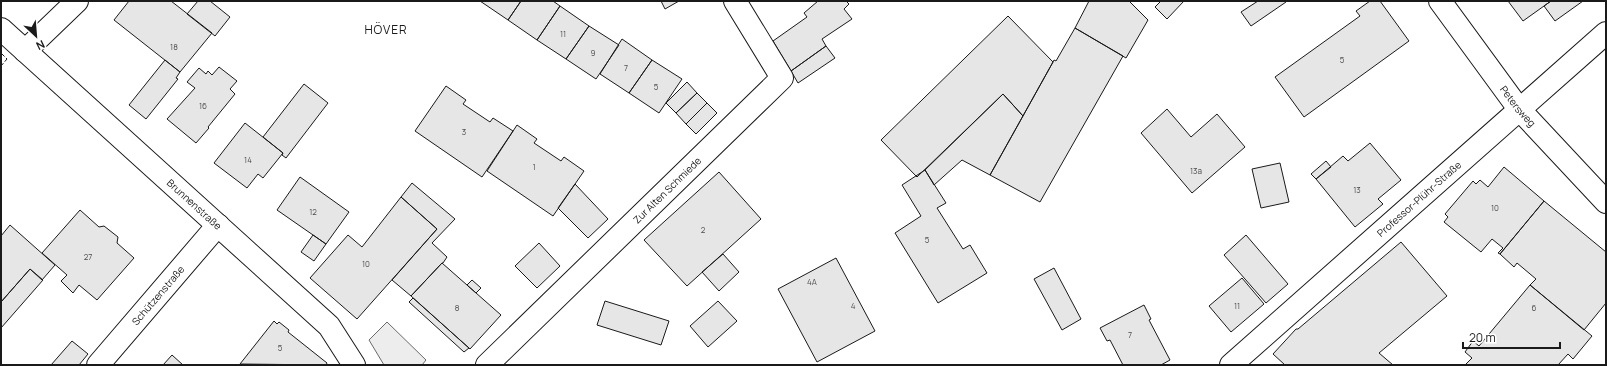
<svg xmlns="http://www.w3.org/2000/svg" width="1607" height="366" font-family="Manrope,sans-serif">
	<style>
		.built { fill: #ededed; stroke: #6a6a6a }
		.building { fill: #e6e6e6; stroke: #1a1a1a }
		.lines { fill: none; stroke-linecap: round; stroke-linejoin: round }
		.minor-casing { stroke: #1a1a1a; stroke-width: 24 }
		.minor { stroke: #fff; stroke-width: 22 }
		.fence { stroke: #1a1a1a; stroke-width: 1; stroke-dasharray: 5 2; stroke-linecap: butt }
		.labels { text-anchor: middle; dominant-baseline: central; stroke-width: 3; stroke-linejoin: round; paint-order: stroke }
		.number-label { font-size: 8px; fill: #4d4d4d }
		.street-label { font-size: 10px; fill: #1a1a1a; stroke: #fff }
		.quarter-label { font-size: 12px; letter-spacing: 1px; fill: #1a1a1a; stroke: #fff }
	</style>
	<rect width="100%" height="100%" fill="#fff"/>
	<path class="built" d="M387,322L426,360L422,365H384L369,340Z"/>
	<path class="building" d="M129,1H171L212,33L180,72L114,20Z
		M198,1H210L230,17L215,36L187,14Z
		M480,1H521L508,20Z
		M521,1H553L560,6L537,40L508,20Z
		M661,1H679L665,9Z
		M818,1H846L849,4L844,9L852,19L822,39L826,46L791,71L773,41L807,17L804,13Z
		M1089,1H1129L1148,20L1126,58L1075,28Z
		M1161,1H1184L1167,19L1155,7Z
		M1258,1H1286V2L1251,26L1241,12Z
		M1370,1H1380L1409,41L1304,117L1275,77L1360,16L1356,11Z
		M1508,1H1551L1523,21Z
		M1551,1H1583L1555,21L1544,6Z
		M560,6L589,26L566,59L537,40Z
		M1008,16L1053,62L1023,116L1003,94L917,177L881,140Z
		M589,26L619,45L596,79L566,59Z
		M1075,28L1123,56L1040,202L990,175L1053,62L1054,60L1056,61Z
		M622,39L652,60L629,93L600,74Z
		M826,46L835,58L798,83L791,71Z
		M165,60L180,72L176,78L178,79L146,119L129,105Z
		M652,60L682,79L659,113L629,93Z
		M219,67L237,81L230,89L235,94L208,127L209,128L196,143L167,119L195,88L187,82L199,68L206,74L208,71L212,75Z
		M687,82L697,93L676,113L666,103Z
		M304,84L328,103L286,158L282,155L283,153L263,137Z
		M446,86L466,100L463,104L490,122L493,118L513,131L482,177L415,131Z
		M697,93L707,103L686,124L676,113Z
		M1003,94L1023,116L990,175L962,160L934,185L925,170Z
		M707,103L717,113L696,134L686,124Z
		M1167,109L1191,137L1217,114L1245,147L1192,193L1141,133Z
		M245,123L283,153L263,178L258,174L247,188L214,163Z
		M517,125L537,139L534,143L561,161L564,157L584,171L553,216L487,171Z
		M1370,143L1401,180L1378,199L1383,204L1355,227L1316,179L1343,156L1348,161Z
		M1326,161L1331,167L1316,179L1311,174Z
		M1280,163L1289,202L1261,208L1252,169Z
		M1504,167L1544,201L1500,254L1498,253L1503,248L1492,239L1481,252L1444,222L1448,217L1445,214L1473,181L1476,184L1480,180L1488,187Z
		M925,170L946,203L937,208L963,249L970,245L987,273L938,303L895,233L921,216L902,185Z
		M719,172L761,219L687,286L644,240Z
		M300,177L349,212L326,244L277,210Z
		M412,183L455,219L432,243L447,257L443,263H442L411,296L392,280L437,229L401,197Z
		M575,184L608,219L588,238L558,208Z
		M401,197L437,229L357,319L310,278L348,235L362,247Z
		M1544,201L1606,252V303L1584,330L1530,285L1536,279L1517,263L1514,267L1500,254Z
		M80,210L99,227L104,226L118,237L117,243L134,258L97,300L79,285L73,293L61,281L67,275L42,253Z
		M10,225L55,265L42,280L30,269L1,302V236Z
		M313,235L326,244L314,261L301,252Z
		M1246,235L1288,284L1266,303L1224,255Z
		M1401,242L1447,296L1379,353L1393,365H1285L1273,354L1296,329H1298Z
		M539,243L560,266L537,288L515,266Z
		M723,254L739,272L719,291L702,272Z
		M836,258L875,331L817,362L778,289Z
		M442,263L501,315L470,349L411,296Z
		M1054,268L1081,319L1062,330L1034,279Z
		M30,269L43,280L1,328V302Z
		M1242,278L1264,304L1231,332L1209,306Z
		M472,280L481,288L476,293L467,285Z
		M1530,285L1592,336L1573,359L1568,354L1558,365H1465L1472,358L1465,352L1473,341L1479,346Z
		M413,298L469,348L464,352L409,302Z
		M605,301L669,321L661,345L597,325Z
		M718,301L737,321L708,347L690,326Z
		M1144,305L1151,319L1149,320L1170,360L1161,365H1123L1110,340L1107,341L1100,328Z
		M274,321L277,324L279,322L289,330L288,332L327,363L326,365L240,364Z
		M72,341L88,354L79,365H51Z
		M172,355L183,365H163Z"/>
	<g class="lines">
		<defs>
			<g id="minor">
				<path id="s1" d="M1440,1L1519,109L1606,202"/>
				<path id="s2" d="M1,29L329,326L354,365"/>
				<path d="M25,51L77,1"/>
				<path id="s3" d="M98,365L218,225"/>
				<path id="s4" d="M487,365L782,78L735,1"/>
				<path id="s5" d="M1231,365L1606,33"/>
			</g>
		</defs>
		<use href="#minor" class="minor-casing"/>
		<use href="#minor" class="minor"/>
		<path class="fence" d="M1,53L7,59L1,66"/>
	</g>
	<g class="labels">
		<g class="number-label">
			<text x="563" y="33">11</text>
			<text x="174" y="46">18</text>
			<text x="593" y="52">9</text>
			<text x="1342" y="59">5</text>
			<text x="626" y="67">7</text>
			<text x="656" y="86">5</text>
			<text x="203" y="105">16</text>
			<text x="464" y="131">3</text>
			<text x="248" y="159">14</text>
			<text x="534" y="166">1</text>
			<text x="1196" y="170">13a</text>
			<text x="1357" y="189">13</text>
			<text x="1495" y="207">10</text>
			<text x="313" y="211">12</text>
			<text x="703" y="229">2</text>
			<text x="927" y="239">5</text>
			<text x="88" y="256">27</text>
			<text x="366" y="263">10</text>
			<text x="812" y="281">4A</text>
			<text x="853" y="305">4</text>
			<text x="1237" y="305">11</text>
			<text x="457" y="307">8</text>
			<text x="1534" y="307">6</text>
			<text x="1130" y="334">7</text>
			<text x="280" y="347">5</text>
		</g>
		<g class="street-label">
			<text stroke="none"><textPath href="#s1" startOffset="131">Petersweg</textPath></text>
			<text stroke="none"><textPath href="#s4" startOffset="251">Zur Alten Schmiede</textPath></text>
			<text stroke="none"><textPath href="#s5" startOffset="251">Professor-Plühr-Straße</textPath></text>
			<text stroke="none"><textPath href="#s2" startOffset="261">Brunnenstraße</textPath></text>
			<text stroke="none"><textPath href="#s3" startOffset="92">Schützenstraße</textPath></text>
		</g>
		<g class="quarter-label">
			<text x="386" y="29">HÖVER</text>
		</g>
	</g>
	<rect width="1607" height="366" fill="none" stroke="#1a1a1a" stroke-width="4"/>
	<g transform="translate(36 36) rotate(154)" stroke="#ffffff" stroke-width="3" paint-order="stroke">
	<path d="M0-3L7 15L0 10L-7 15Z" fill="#1a1a1a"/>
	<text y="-6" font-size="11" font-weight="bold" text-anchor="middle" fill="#1a1a1a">N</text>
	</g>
	<path d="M1463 342v6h97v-6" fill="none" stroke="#1a1a1a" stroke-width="2"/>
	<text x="1469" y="342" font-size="12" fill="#1a1a1a" stroke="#ffffff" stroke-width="3" paint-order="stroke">20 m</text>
</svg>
